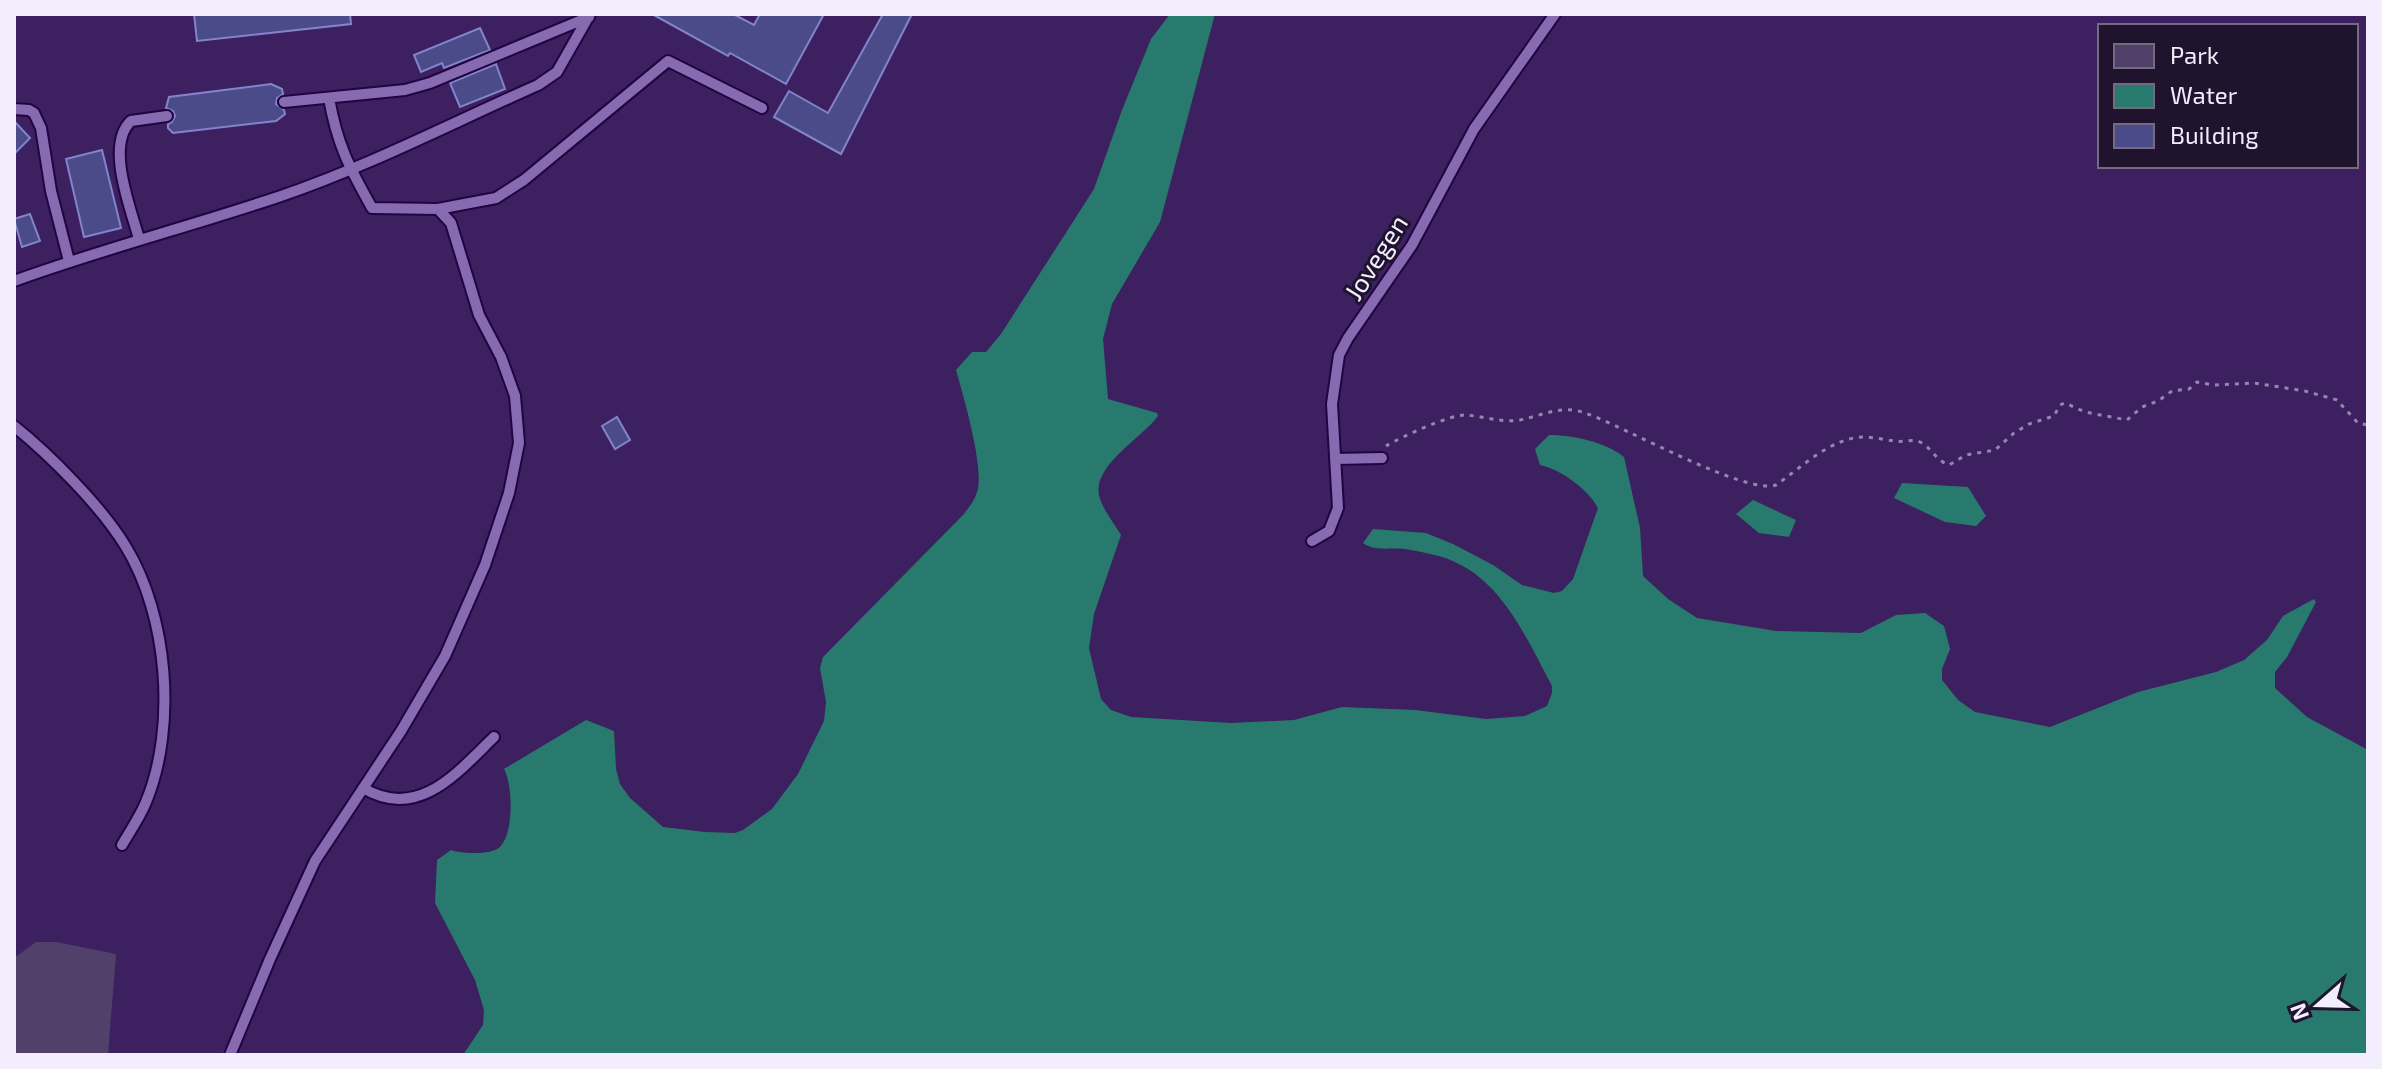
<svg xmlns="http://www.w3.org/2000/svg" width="2382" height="1069" font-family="'Exo 2',sans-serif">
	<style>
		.green { fill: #514069 }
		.water { fill: #287a6e }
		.building { fill: #4b4b89; stroke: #8284cc; stroke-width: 2 }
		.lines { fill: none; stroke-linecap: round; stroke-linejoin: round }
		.service-casing { stroke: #240342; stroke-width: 14 }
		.path { stroke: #9685ad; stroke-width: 3; stroke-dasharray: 4 6; stroke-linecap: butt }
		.service { stroke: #876bb0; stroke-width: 10 }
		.labels { text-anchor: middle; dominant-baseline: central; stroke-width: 6; stroke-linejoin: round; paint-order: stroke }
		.street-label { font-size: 26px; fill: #f3eefe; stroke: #1f132e }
	</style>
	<rect width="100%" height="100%" fill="#3d205f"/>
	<path class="green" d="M36,942H56L116,954L108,1055H14V958Z"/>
	<path class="water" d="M1170,14H1215L1160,222L1112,304L1103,339L1108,399L1157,413L1158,416C1143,437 1093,465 1099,495C1102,509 1114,523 1121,535L1094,614L1089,648L1101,699L1111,710L1131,717L1231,723L1294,720L1342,707L1415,710L1486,719L1525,716L1547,706L1552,693V686C1523,632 1497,567 1430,554C1422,552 1413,550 1405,549C1390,547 1376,552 1363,543L1373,529L1426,533L1453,544L1493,565L1522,585L1554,593L1562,591L1573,579L1598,508C1588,489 1560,469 1540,465L1535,449L1549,435C1572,435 1606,442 1624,457L1640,528L1643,576L1668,599L1697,618L1776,631L1861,633L1896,615L1925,613L1944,626L1950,649L1942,669V680L1958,700L1975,712L2050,727L2138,692L2216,672L2244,660L2267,640L2283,616L2314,599L2316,602L2287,657L2275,672V688L2307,717L2368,750V1055H463L483,1025L484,1010L475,980L435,903L437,860L451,850C461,854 492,855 500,847C514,833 513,785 504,769L586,720L614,731L616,769L620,784L630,798L663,827L705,832L735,833L743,830L772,809L798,774L824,721L826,702L820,668L823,657L964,514C969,507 975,500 977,492C985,469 963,395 956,370L972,352H986L1001,334L1094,189L1122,110L1151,39Z
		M1902,483L1968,487L1986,516L1976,526L1945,522L1894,498Z
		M1753,500L1796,520L1789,537L1759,533L1736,514Z"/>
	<path class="building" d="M194,14H350L351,24L197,41Z
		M652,14H733L754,25L760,14H824L786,84L730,53L728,56Z
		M883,14H912L841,154L774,117L789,91L828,113Z
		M480,28L490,50L444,68L442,63L421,72L414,55Z
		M496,64L505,89L460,107L450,83Z
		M271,84L282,89L283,94L277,98L276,104L284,110L285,114L276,121L173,133L168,128V124L172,122L175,116L173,111L166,108L169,97Z
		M14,121L30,138L14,154Z
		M102,150L121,228L84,237L66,159Z
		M30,214L40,241L22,247L14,219Z
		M617,417L630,440L615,449L602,426Z"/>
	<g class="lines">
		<defs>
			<path id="service" d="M284,102L405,90L430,83L589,17
				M14,109L29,110L34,113L41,128L51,191L69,261
				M438,209L496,198L524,180L668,61L762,108
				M139,239C131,209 105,145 131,121L167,116
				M14,281C102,249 192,226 281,196C369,166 452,123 538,85L557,72L590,14
				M14,426C50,455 102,507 126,547C168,616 177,727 146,802C140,817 130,831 122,845
				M1335,459L1382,458
				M1312,541L1329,531L1338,508L1332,404L1339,355L1348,338L1412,245L1474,129L1555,14
				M363,788C418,821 457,773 494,737
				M230,1055L270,959L315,861L401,731L445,656L485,565L509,493L519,443L515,396L501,357L479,315L451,223L438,209L372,208C349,167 337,144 329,98"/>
		</defs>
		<use href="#service" class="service-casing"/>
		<path class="path" d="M1386,446C1401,437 1449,415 1465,415C1483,416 1501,423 1520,420C1541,416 1562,404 1585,413C1624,426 1744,495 1776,485C1802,467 1832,437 1864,437C1874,437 1885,440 1895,441C1903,443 1913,438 1920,442C1932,448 1935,460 1949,465L1966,455L1995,450L2014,433L2029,424L2054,416L2060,405L2065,403L2085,412L2127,420L2142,407L2158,401L2172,391L2189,389L2197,382L2213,385L2254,383L2305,391L2337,400L2358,423L2368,425"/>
		<use href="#service" class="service"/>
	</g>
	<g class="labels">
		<g class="street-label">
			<text transform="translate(1375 257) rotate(-58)">Jovegen</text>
		</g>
	</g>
	<rect width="2382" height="1069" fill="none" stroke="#f3eefe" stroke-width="32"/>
	<rect x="2098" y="24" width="260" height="144" fill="#1f132e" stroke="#746b81" stroke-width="2"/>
	<rect x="2114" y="44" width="40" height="24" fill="#514069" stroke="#746b81" stroke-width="2"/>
	<text x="2170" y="64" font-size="24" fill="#f3eefe">Park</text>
	<rect x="2114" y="84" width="40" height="24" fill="#287a6e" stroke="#746b81" stroke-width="2"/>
	<text x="2170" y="104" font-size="24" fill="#f3eefe">Water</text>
	<rect x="2114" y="124" width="40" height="24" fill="#4b4b89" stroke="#746b81" stroke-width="2"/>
	<text x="2170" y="144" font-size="24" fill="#f3eefe">Building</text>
	<g transform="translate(2318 1005) rotate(250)" stroke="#1f132e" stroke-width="6" paint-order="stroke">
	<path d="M0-6L14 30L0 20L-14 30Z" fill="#f3eefe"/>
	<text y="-12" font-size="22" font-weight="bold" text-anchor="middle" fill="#f3eefe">N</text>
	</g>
</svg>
